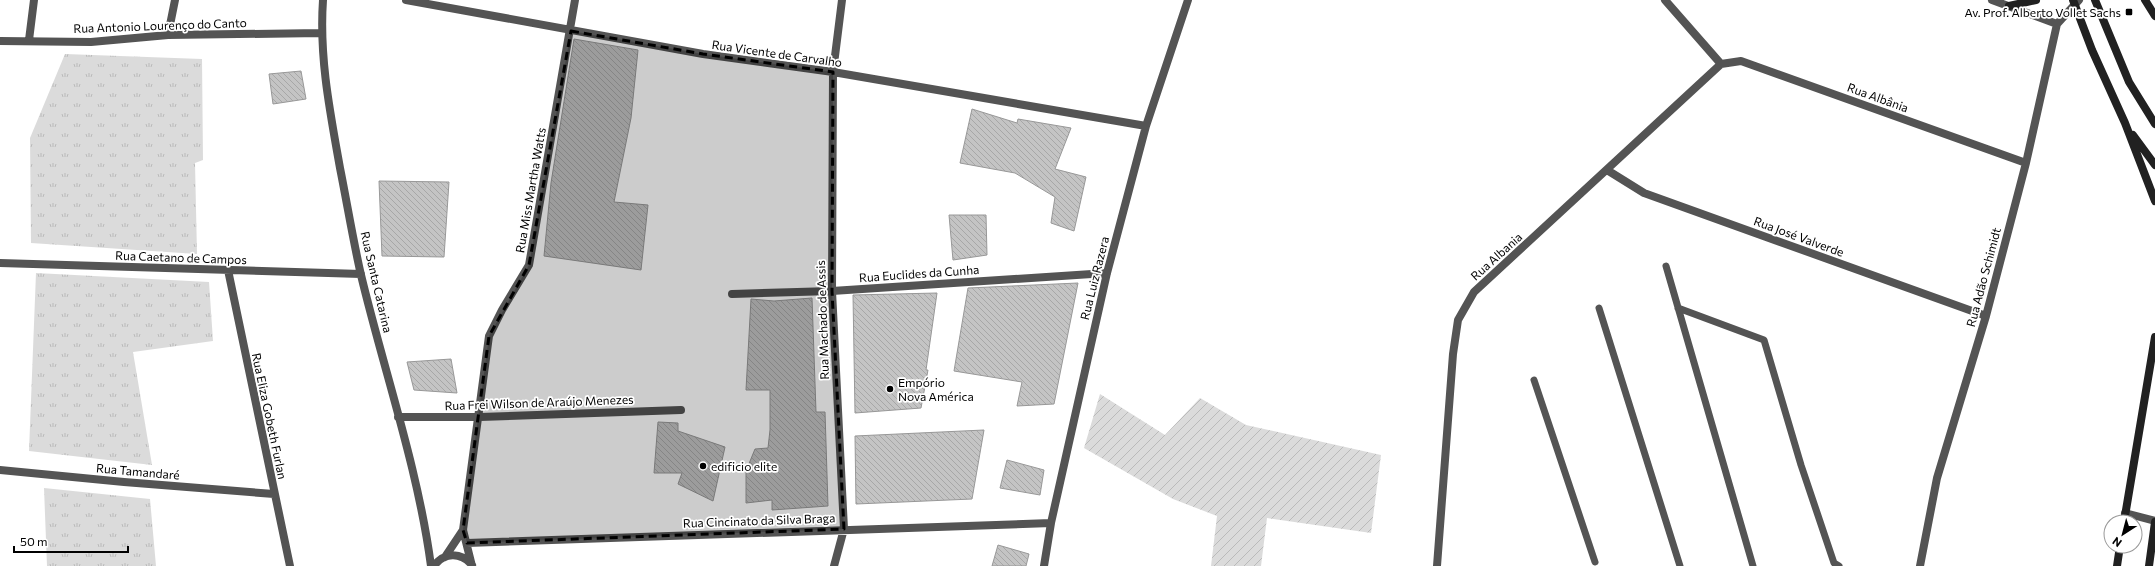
<svg xmlns="http://www.w3.org/2000/svg" width="2155" height="566" font-family="Commissioner,sans-serif">
	<style>
		.grass { fill: url(#grass-tufts) }
		.garden { fill: url(#garden-furrows) }
		.building { fill: url(#building-back-hatch); stroke: #989898 }
		.lines { fill: none; stroke-linecap: round; stroke-linejoin: round }
		.service { stroke: #545454; stroke-width: 7 }
		.minor { stroke: #545454; stroke-width: 8 }
		.secondary { stroke: #212121; stroke-width: 8 }
		.marked { fill: #000; fill-opacity: 0.2; stroke: #000; stroke-width: 3; stroke-dasharray: 8 5; stroke-linejoin: round }
		.poi-dot { fill: #000; stroke: #fff; stroke-width: 1.5 }
		.labels { text-anchor: middle; dominant-baseline: central; stroke-width: 3.5; stroke-linejoin: round; paint-order: stroke }
		.poi-label { font-size: 12px; fill: #000; stroke: #fff; text-anchor: start }
		.street-label { font-size: 12px; fill: #000; stroke: #fff }
	</style>
	<defs>
		<pattern id="grass-tufts" width="24" height="20" patternUnits="userSpaceOnUse"><rect width="24" height="20" fill="#dbdbdb"/><path d="M3 7l-1-3M5 7V3M7 7l1-3M15 17l-1-3M17 17v-4M19 17l1-3" fill="none" stroke="#bababa"/></pattern>
		<pattern id="garden-furrows" width="10" height="10" patternUnits="userSpaceOnUse"><rect width="10" height="10" fill="#dbdbdb"/><path d="M-1 1l2-2M0 10L10 0M9 11l2-2" fill="none" stroke="#bababa"/></pattern>
		<pattern id="building-back-hatch" width="6" height="6" patternUnits="userSpaceOnUse"><rect width="6" height="6" fill="#c4c4c4"/><path d="M-1 5l2 2M0 0l6 6M5-1l2 2" fill="none" stroke="#a7a7a7"/></pattern>
	</defs>
	<rect width="100%" height="100%" fill="#fff"/>
	<path class="grass" d="M65,54L202,59L203,160L195,163L197,254L31,243L30,138Z
		M36,273L209,282L213,341L133,352L152,465L29,451Z
		M44,488L150,499L156,566H47Z"/>
	<path class="garden" d="M1100,394L1165,435L1200,398L1246,425L1381,455L1371,533L1267,518L1261,566H1211L1217,516L1173,499L1084,448Z"/>
	<path class="building" d="M574,39L638,50L631,118L614,202L648,205L641,270L544,256L551,183Z
		M301,71L306,99L273,104L269,74Z
		M972,109L1017,123L1018,119L1071,128L1055,169L1086,177L1074,231L1051,223L1055,197L1015,173L960,163Z
		M379,181L449,182L444,257L382,256Z
		M949,215H986L987,255L953,260Z
		M1078,283L1054,404L1017,406L1022,382L954,371L968,288Z
		M937,293L926,370H928L921,408L855,413L853,295Z
		M812,298L816,412H825L828,506L772,510V500L746,503V471L755,449L768,448L770,430V390H746L751,299L774,301Z
		M451,359L457,393L414,390L407,362Z
		M658,422L678,423V431L725,447L713,501L678,484L682,473H654Z
		M984,430L972,499L856,504L855,436Z
		M1007,460L1044,470L1040,495L1000,488Z
		M998,545L1029,554L1026,566H992Z"/>
	<g class="lines">
		<path class="service" d="M1666,266L1753,566
			M1599,308L1680,566
			M1678,308L1764,340L1801,465L1834,563L1839,566
			M1534,380L1595,562"/>
		<path class="minor" d="M323,0C319,57 330,112 340,168C347,203 353,240 361,275C384,371 418,468 431,566
			M406,0L703,54L833,72L1146,126
			M1665,0L1721,64
			M1992,0L2057,24
			M168,35L175,0
			M29,40L34,0
			M0,41L91,42L168,35L321,33
			M1721,64L1741,61L2026,163
			M1607,170L1644,193L1986,316
			M0,263L361,274
			M228,270L290,566
			M732,294L832,291L1107,273
			M398,417H480L681,410
			M0,470L124,482L274,494
			M2125,513L2155,521
			M467,543L1051,523
			M445,557L463,530
			M434,566C444,552 461,552 472,565
			M472,566L463,530L489,336L502,310L529,265L575,0
			M834,566L844,529L832,291L833,72L842,0
			M1044,566L1051,523L1107,273L1146,126L1188,0
			M1437,566L1453,354L1458,320L1474,292L1721,64
			M1920,566L1937,478L1986,316L2026,163L2057,24L2079,0"/>
		<path class="secondary" d="M2073,0L2092,50L2125,123L2155,201
			M2095,0L2129,82L2155,124
			M2145,0L2155,16
			M2009,6L2036,0
			M2133,135L2155,165
			M2124,522L2155,337
			M2117,566L2120,546
			M2149,566L2155,522"/>
	</g>
	<path class="marked" d="M571,31L703,54L833,72L832,291L844,529L467,543L463,530L489,336L529,265Z"/>
	<g class="poi-dot">
		<rect x="2125" y="8" width="8" height="8" rx="2"/>
		<circle cx="890" cy="389" r="4"/>
		<circle cx="703" cy="466" r="4"/>
	</g>
	<g class="labels">
		<g class="poi-label">
			<text x="2121" y="12" text-anchor="end">Av. Prof. Alberto Vollet Sachs</text>
			<text x="898" y="382">Empório<tspan x="898" dy="14">Nova América</tspan></text>
			<text x="711" y="466">edificio elite</text>
		</g>
		<g class="street-label">
			<text transform="translate(160 25) rotate(-2)">Rua Antonio Lourenço do Canto</text>
			<text transform="translate(777 53) rotate(8)">Rua Vicente de Carvalho</text>
			<text transform="translate(1878 97) rotate(20)">Rua Albânia</text>
			<text transform="translate(530 190) rotate(-80)">Rua Miss Martha Watts</text>
			<text transform="translate(1799 236) rotate(20)">Rua José Valverde</text>
			<text transform="translate(1496 256) rotate(-42)">Rua Albania</text>
			<text transform="translate(181 257) rotate(2)">Rua Caetano de Campos</text>
			<text transform="translate(919 273) rotate(-4)">Rua Euclides da Cunha</text>
			<text transform="translate(1983 277) rotate(-75)">Rua Adão Schimidt</text>
			<text transform="translate(1094 278) rotate(-76)">Rua Luiz Razera</text>
			<text transform="translate(377 282) rotate(77)">Rua Santa Catarina</text>
			<text transform="translate(822 320) rotate(-92)">Rua Machado de Assis</text>
			<text transform="translate(539 402) rotate(-2)">Rua Frei Wilson de Araújo Menezes</text>
			<text transform="translate(270 416) rotate(78)">Rua Eliza Gobeth Furlan</text>
			<text transform="translate(138 471) rotate(5)">Rua Tamandaré</text>
			<text transform="translate(759 520) rotate(-2)">Rua Cincinato da Silva Braga</text>
		</g>
	</g>
	<g transform="translate(2123 534) rotate(216)"><circle r="19" fill="#ffffff" stroke="#999999"/>
	<path d="M0-3L7 15L0 10L-7 15Z" fill="#000000"/>
	<text y="-6" font-size="11" font-weight="bold" text-anchor="middle" fill="#000000">N</text>
	</g>
	<path d="M14 546v6h114v-6" fill="none" stroke="#000000" stroke-width="2"/>
	<text x="20" y="546" font-size="12" fill="#000000" stroke="#ffffff" stroke-width="3" paint-order="stroke">50 m</text>
</svg>
